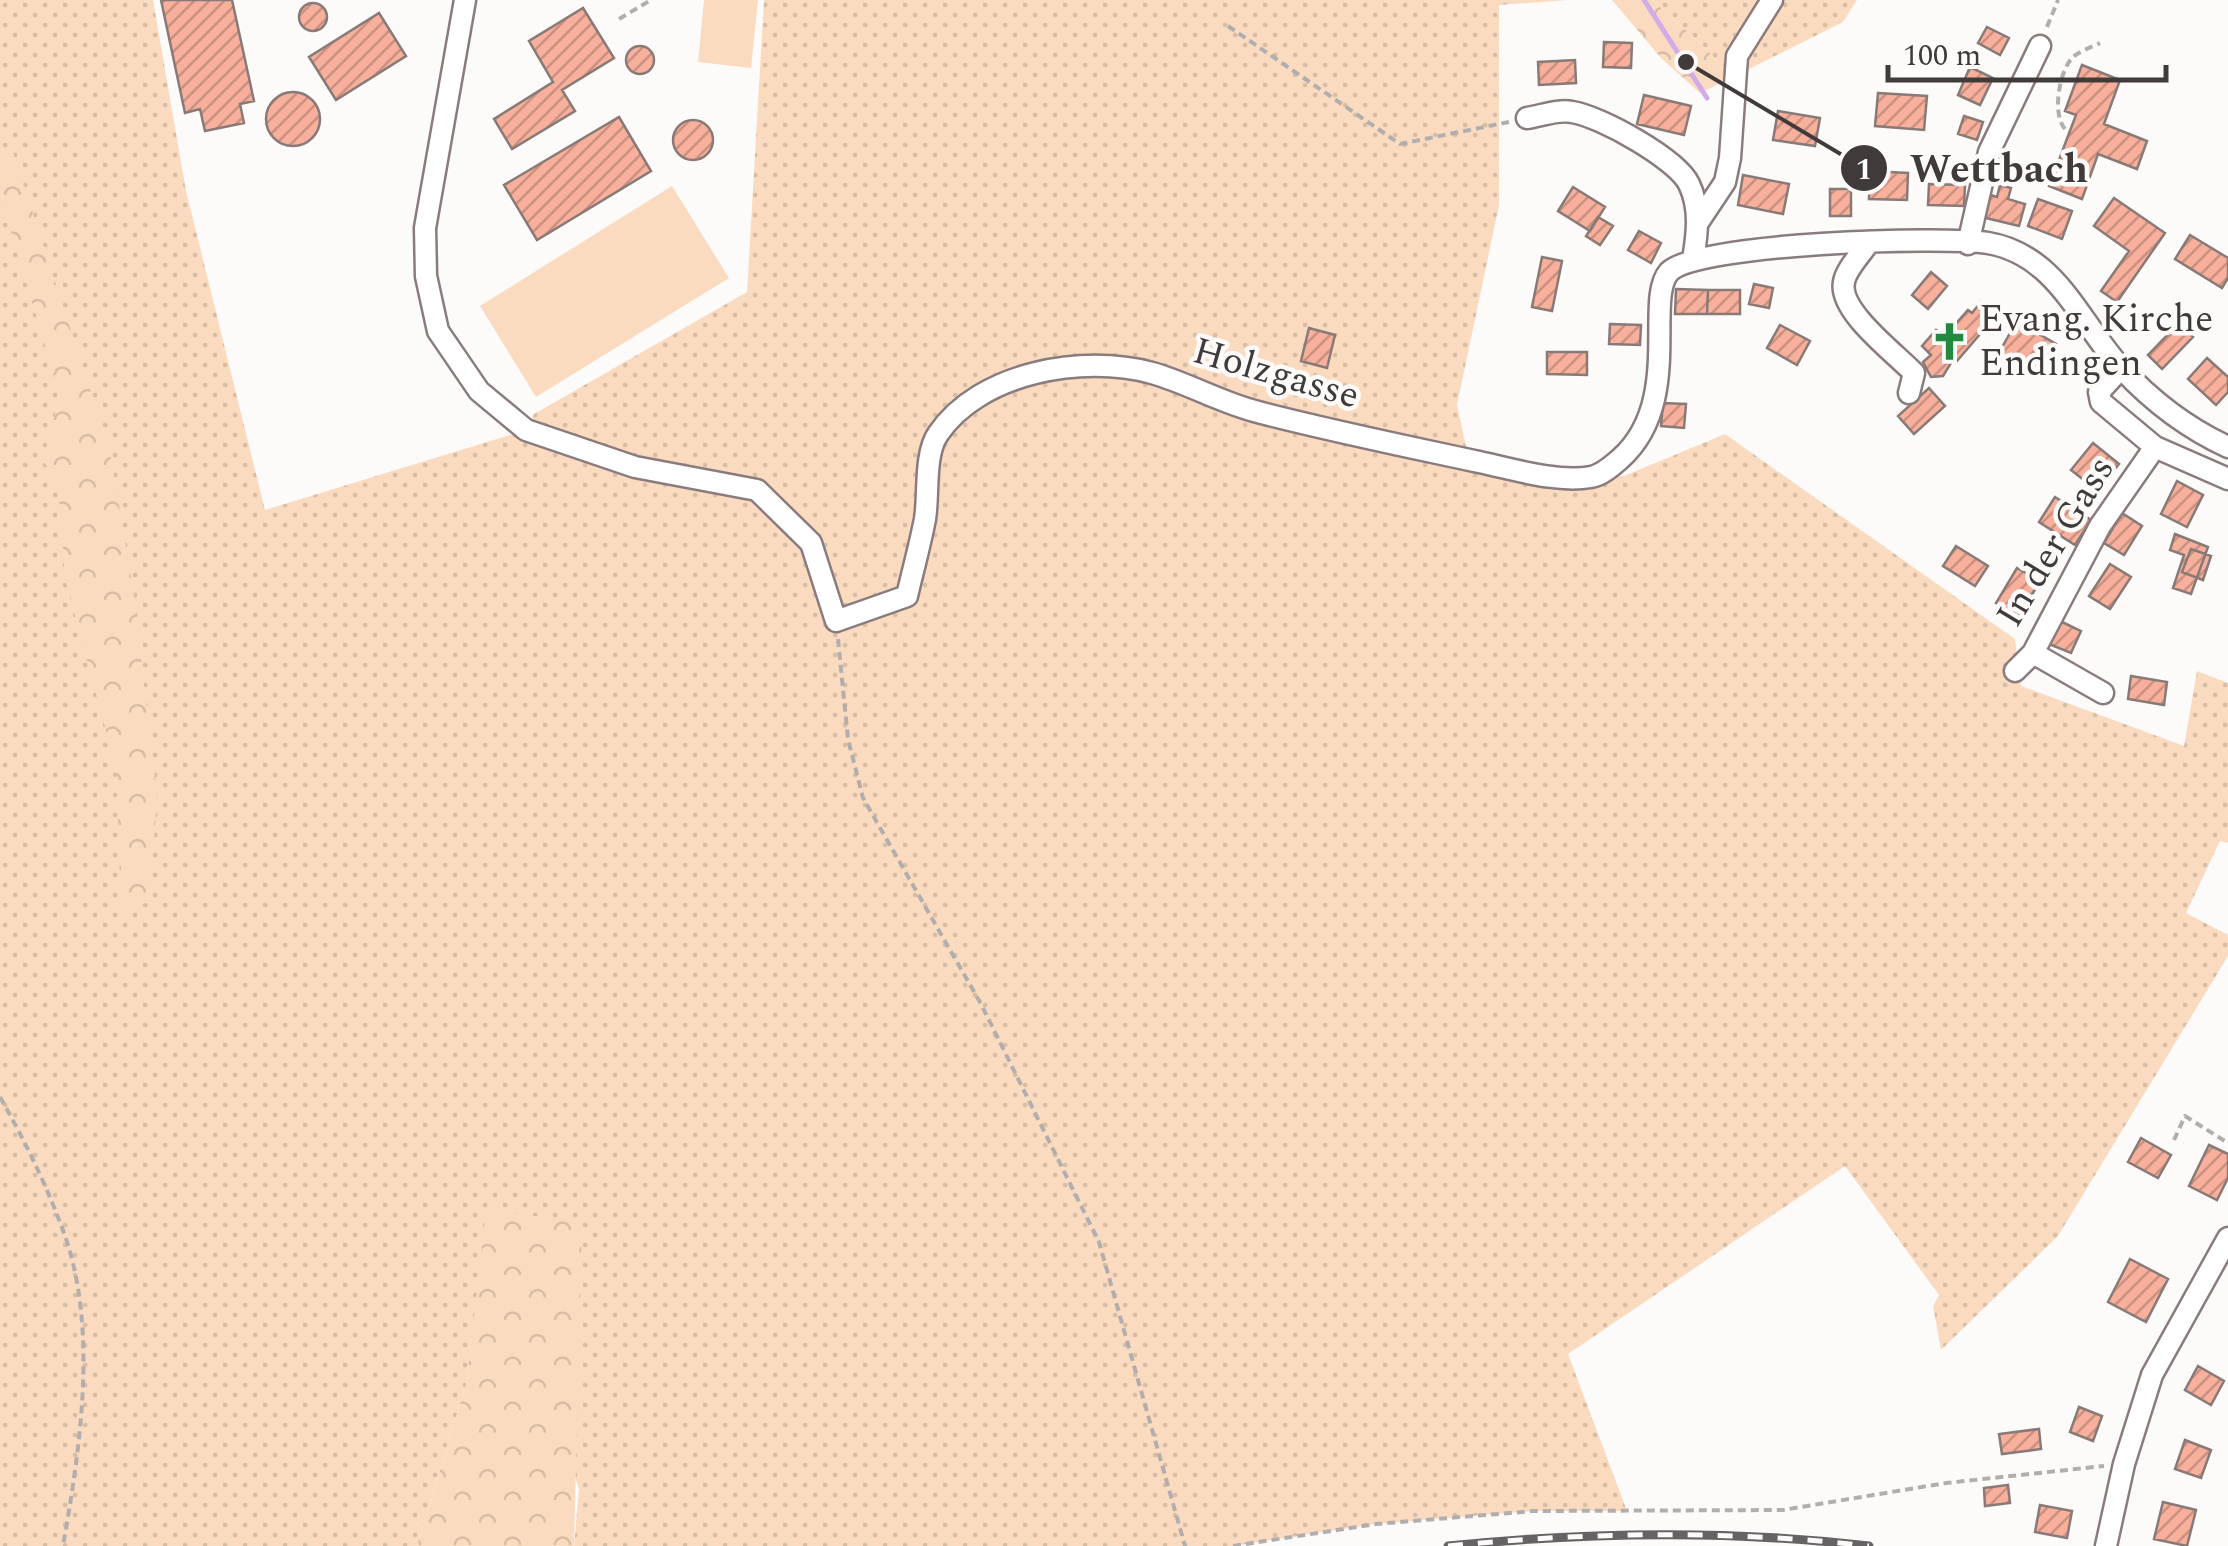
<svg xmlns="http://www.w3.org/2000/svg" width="2228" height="1546" font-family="Spectral,serif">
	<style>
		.grass { fill: url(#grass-dots) }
		.forest { fill: url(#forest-crowns) }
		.park { fill: #fbdbbf }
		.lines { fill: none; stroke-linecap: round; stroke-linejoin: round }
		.stream { stroke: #d0ace8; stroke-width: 5 }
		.building { fill: url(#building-hatch); stroke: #887a76; stroke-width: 2.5 }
		.minor-casing { stroke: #8a7c7e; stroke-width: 25 }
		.path { stroke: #b2aeae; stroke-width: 4; stroke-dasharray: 8 5; stroke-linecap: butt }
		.minor { stroke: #fff; stroke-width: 20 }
		.rail-casing { stroke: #676263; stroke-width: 9 }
		.rail { stroke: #fdfafa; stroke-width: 5; stroke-dasharray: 15; stroke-linecap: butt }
		.labels { text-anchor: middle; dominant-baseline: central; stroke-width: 9; stroke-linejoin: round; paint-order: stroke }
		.poi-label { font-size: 38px; fill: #403a3b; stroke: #fdfafa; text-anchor: start }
		.street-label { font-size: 38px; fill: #403a3b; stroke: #fdfafa }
		.leader { fill: none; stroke: #403a3b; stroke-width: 4 }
		.callout-dot { fill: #403a3b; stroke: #fdfafa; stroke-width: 4 }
		.mark-label { font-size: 30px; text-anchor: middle; font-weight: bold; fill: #fff }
		.callout-label { font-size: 40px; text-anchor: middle; font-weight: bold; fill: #403a3b; stroke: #fdfafa; stroke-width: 9; stroke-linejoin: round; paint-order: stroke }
	</style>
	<defs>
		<pattern id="grass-dots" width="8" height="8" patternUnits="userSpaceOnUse" patternTransform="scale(2.5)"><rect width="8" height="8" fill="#fbdbbf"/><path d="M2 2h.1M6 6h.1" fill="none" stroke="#d8bda5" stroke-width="1.8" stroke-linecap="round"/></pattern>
		<pattern id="forest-crowns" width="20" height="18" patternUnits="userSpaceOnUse" patternTransform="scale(2.5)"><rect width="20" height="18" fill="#fbdbbf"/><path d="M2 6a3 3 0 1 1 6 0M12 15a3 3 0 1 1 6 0" fill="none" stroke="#d8bda5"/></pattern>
		<pattern id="building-hatch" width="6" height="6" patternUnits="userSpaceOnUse" patternTransform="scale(2.5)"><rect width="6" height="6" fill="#f8b09c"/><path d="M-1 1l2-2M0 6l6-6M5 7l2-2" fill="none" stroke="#ca9080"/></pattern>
	</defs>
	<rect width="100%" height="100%" fill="#fdfafa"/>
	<path class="grass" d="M0,0H153L186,191L265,510L526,430L534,414L747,292L764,0H1568L1499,5V205L1457,405L1469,460L1537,474L1624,476L1725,434L2015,639L2021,686L2184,746L2197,671L2228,683V843L2220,841L2186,913L2228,935V956L2058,1236L1941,1350L1933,1306L1939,1295L1845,1166L1568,1354L1627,1511H1533L1376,1524L1233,1546H574L579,1489L487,1209L467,1381L417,1546H0Z
		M1653,0H1857L1843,22L1727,80C1714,47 1677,26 1653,0Z"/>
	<path class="forest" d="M1612,0H1653C1677,26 1714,47 1727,80L1700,93L1661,58Z
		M13,152L110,451L133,590L157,796L150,902L121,909L116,768L65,578L58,484L43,460L60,396L0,195V157Z
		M486,1209L582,1223L574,1546H417L467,1381Z"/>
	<path class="park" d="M704,0H758L751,68L698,62Z
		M672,186L729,278L536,397L480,306Z"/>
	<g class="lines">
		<path class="stream" d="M1644,0L1707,98"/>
	</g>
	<path class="building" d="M161,0H232L254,101L240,104L244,123L205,131L200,109L185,113Z
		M299 17a14 14 0 1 1 28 0a14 14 0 1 1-28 0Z
		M583,8L614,58L562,90L575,111L512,149L494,119L553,82L529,41Z
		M379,13L406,56L336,100L309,57Z
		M1987,27L2009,38L2000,55L1978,43Z
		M1604,42L1632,43L1631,68L1603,67Z
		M626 60a14 14 0 1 1 28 0a14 14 0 1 1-28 0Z
		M1575,60L1576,83L1539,85L1538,62Z
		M2082,65L2120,80L2104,124L2147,141L2137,169L2098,154L2082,199L2049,186L2076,115L2065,111Z
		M1970,67L1993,78L1980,105L1958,95Z
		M266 119a27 27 0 1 1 54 0a27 27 0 1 1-54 0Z
		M1878,93L1927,96L1924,130L1875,126Z
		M1644,95L1691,106L1684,135L1637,124Z
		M1778,111L1820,118L1815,146L1773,140Z
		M1964,116L1983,122L1977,140L1958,134Z
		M619,117L651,171L537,240L504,185Z
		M673 140a20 20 0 1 1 40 0a20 20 0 1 1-40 0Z
		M1870,171L1908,173L1907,200L1869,199Z
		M1743,175L1789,184L1783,214L1738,205Z
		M1929,184L1965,185L1964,206L1928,205Z
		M2000,185L2011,188L2008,199L2025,204L2019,226L1982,217L1988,194L1997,197Z
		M1573,187L1605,207L1590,231L1558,211Z
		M1830,189H1851V216H1830Z
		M2114,198L2165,233L2117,302L2101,291L2129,251L2094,226Z
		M2038,199L2072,211L2062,239L2028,226Z
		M1598,217L1613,226L1600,245L1586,236Z
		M1639,231L1661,243L1651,263L1628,250Z
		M2190,235L2228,258V278L2222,288L2175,259Z
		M1542,257L1562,261L1552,311L1532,307Z
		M1931,272L1947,286L1928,309L1912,295Z
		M1754,284L1773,288L1769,308L1749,304Z
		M1676,289L1708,290L1707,314H1675Z
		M1708,290H1740V314H1707Z
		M1981,302L1992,311L1983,322L1987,326L1957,361L1954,358L1943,376L1931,377L1923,362L1931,355L1922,346L1936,330L1944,337L1968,310L1972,313Z
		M2017,321L2056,344L2040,372L2023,363L2019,369L1997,356Z
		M2179,323L2193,337L2162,369L2148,355Z
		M1610,324L1641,325L1640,345L1609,344Z
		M1780,325L1810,341L1797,365L1767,348Z
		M1309,328L1335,335L1327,368L1301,361Z
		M1547,352H1587V375L1547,374Z
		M2207,358L2228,377V392L2216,405L2188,379Z
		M1929,388L1945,406L1914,434L1898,416Z
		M1663,403L1686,404L1684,428L1661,426Z
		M2093,443L2119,464L2110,475L2102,468L2089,484L2071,470Z
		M2177,481L2203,495L2187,527L2161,514Z
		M2055,497L2091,520L2075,545L2039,522Z
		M2122,513L2142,526L2124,555L2104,543Z
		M2175,534L2208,547L2191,594L2173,588L2184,555L2170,550Z
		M1956,546L1988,566L1975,586L1943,566Z
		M2191,549L2211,556L2203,580L2182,572Z
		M2110,564L2131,577L2110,609L2089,596Z
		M2017,568L2040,581L2019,617L1996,603Z
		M2060,621L2081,631L2071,653L2049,644Z
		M2131,676L2167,682L2164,705L2128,699Z
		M2141,1138L2171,1155L2158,1178L2128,1162Z
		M2209,1145L2228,1154V1178L2217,1200L2189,1186Z
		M2130,1259L2168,1279L2146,1322L2108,1302Z
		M2198,1366L2224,1381L2211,1405L2185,1390Z
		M2079,1407L2102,1416L2093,1441L2070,1432Z
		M2039,1429L2041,1449L2002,1454L1999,1434Z
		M2185,1440L2211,1450L2201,1478L2175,1469Z
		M2008,1485L2010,1503L1985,1506L1984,1488Z
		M2163,1502L2196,1510L2187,1546L2154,1539Z
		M2040,1505L2072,1511L2067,1538L2035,1532Z"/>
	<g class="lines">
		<defs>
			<path id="minor" d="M465,0L425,228L426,276L438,331L479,391L526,430L635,467L757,490L811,543L836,621L907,596C913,570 920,545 925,519C929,495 924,454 938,434C980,372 1083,354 1152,373C1188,383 1221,403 1258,412C1331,431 1405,446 1479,462C1513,469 1556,483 1591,477C1602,475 1612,466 1620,459C1684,402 1644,300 1669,272C1697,243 1942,236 1988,243C2058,255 2080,324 2123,370C2153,402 2189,429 2228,447
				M1527,118C1541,116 1558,109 1572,112C1600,116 1677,159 1689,184C1701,209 1697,235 1693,260
				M1699,221L1725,182L1730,158L1737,56L1772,0
				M1869,242C1862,253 1846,269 1844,282C1838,311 1895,353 1914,373L1909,393
				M1968,244L1989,152L2040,46
				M2121,368L2099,392L2101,402L2155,447L2228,479
				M2033,653L2103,693
				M2015,671L2033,653L2100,526L2155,447
				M2106,1546L2124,1464L2152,1375L2228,1238"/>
		</defs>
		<use href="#minor" class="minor-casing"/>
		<path class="path" d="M619,19L651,0
			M1228,26L1400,144L1509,122
			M2047,27L2058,0
			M2065,129C2052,114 2059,74 2071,59C2077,52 2092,47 2100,43
			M838,639L848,739L863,798L981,1004L1099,1242L1185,1546
			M0,1097C25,1141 48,1188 65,1236C98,1331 80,1449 63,1546
			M2174,1140L2185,1116L2228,1143
			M1233,1546L1376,1524L1534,1511L1783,1510L1946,1483L2104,1466"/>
		<use href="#minor" class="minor"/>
		<defs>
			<path id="rail" d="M1448,1546C1587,1532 1731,1530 1869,1546"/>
		</defs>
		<use href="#rail" class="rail-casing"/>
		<use href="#rail" class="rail"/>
	</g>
	<defs>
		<symbol id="church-bare" viewBox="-9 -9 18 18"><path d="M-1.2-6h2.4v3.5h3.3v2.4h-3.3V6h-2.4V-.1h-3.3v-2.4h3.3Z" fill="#218a40" stroke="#fdfafa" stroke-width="2.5" paint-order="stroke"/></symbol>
	</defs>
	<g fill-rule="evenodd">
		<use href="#church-bare" x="1922" y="314" width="55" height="55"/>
	</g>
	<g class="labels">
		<g class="poi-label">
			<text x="1979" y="320">Evang. Kirche<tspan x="1979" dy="44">Endingen</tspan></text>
		</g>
		<g class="street-label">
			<text transform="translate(1276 374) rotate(16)">Holzgasse</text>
			<text transform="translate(2056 542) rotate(-59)">In der Gass</text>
		</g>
	</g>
	<path class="leader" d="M1686 62L1864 168"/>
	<g class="callout-dot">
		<circle cx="1686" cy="62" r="10"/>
		<circle cx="1864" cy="168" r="25"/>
	</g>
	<g class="mark-label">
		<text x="1864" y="179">1</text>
	</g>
	<g class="callout-label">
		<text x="1999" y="182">Wettbach</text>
	</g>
	<path d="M1888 65v15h278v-15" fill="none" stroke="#403a3b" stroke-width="5"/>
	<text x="1903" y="65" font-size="30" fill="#403a3b" stroke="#fdfafa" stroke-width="8" paint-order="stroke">100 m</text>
</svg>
